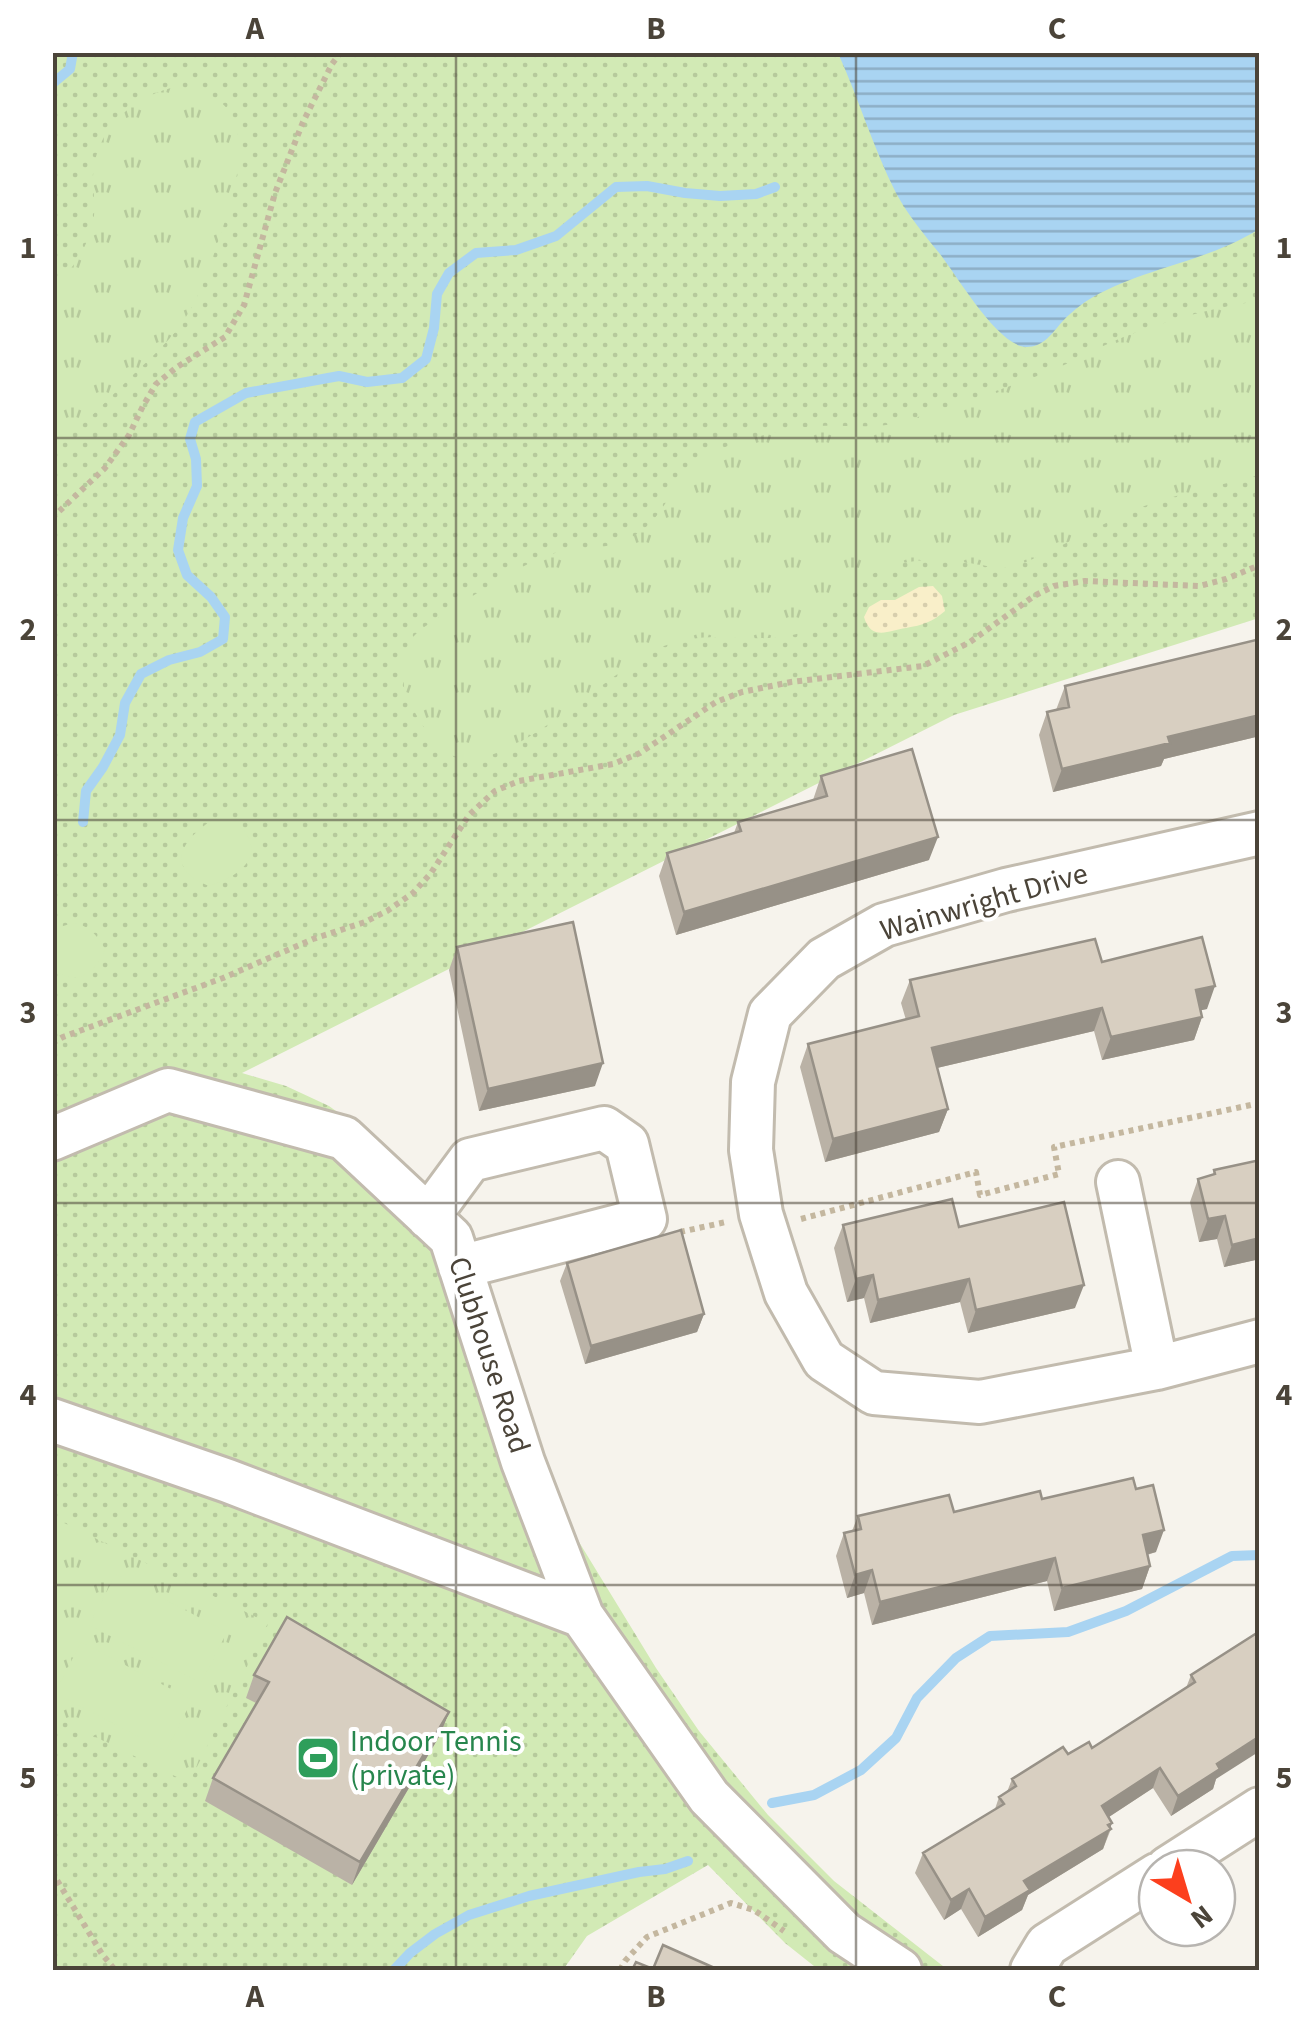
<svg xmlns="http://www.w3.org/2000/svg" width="1312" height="2023" font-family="'Source Sans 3',sans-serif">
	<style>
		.grass { fill: url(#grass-dots) }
		.sand { fill: url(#sand-dots) }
		.park { fill: url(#park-tufts) }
		.pitch { fill: #d2eab5 }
		.water { fill: url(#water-rules) }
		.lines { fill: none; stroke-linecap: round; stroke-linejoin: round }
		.stream { stroke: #a9d4f2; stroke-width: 10 }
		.minor-casing { stroke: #c2bbae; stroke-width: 48 }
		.path { stroke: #c4b79f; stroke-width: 6; stroke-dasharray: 5 5; stroke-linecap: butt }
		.minor { stroke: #fff; stroke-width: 42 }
		.wall { fill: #bab2a6 }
		.shaded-wall { fill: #979187 }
		.building { fill: #d8cfc1; stroke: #979187; stroke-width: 2.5 }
		.grid { fill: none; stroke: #4b4439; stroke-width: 2.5; stroke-opacity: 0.55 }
		.labels { text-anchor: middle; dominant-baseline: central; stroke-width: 8; stroke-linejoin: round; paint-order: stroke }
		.street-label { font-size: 30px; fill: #4b4439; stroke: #fff }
		.leisure-label { font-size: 30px; fill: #27864d; stroke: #fff; text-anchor: start }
		.neatline { fill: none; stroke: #4b4439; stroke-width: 4 }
		.grid-label { font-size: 32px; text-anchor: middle; font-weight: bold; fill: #4b4439 }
	</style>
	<defs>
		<pattern id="grass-dots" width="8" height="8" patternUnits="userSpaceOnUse" patternTransform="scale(2.5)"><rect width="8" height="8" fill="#d2eab5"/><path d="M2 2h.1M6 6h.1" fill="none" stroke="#b6ca9c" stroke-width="1.8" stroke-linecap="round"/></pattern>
		<pattern id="sand-dots" width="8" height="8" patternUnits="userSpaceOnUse" patternTransform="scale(2.5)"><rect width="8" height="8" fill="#f9efc9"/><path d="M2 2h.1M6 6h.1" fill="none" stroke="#d7cead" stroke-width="1.8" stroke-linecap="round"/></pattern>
		<pattern id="park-tufts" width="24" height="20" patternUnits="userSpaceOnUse" patternTransform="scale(2.5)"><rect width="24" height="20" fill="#d2eab5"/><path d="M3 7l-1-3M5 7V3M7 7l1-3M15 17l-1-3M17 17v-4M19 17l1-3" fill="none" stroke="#b6ca9c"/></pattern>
		<pattern id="water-rules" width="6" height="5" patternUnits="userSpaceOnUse" patternTransform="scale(2.5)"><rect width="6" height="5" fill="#a9d4f2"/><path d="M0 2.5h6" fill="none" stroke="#8caec5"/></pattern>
	</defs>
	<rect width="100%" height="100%" fill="#f6f3ec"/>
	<path class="grass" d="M52,53H1259V618L954,715L242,1073L286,1086L329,1106L393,1152L424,1186L546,1488L656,1668L699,1731L768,1815L834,1881L948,1970H819L785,1943L708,1865L587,1936L563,1970H53Z"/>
	<path class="sand" d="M933,586L942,596L945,611C932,622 923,625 906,628C888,631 871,641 864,617L869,607L881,600H895L919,587Z"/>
	<path class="park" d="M171,88C268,88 239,181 219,239C209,269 200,297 182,323C169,341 152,357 135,373C108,400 81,426 53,452V290C71,270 87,250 93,223C96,207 93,192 93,176C95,131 130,99 171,88Z
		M1259,301V475C1219,486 1175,494 1136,509C1106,522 1077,538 1048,552C1036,557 1024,564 1011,567C996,569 978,564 962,562C936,557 900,560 876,572C849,586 837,618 809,630C762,649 711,626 664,646C610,668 516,769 460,758C440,754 422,726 413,709C404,693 398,671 404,653C405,651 413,637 414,636C422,627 436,620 446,613C476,594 516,567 549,555C577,544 607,553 634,536C675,510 670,469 723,448C744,439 785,429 808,427C838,423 866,430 897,423C912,420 928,413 944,408C984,395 1025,382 1064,365C1085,356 1105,344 1126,336C1168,320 1215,307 1259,301Z
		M52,1517L268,1623L189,1783L53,1716Z"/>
	<path class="pitch" d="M216,818H231C270,848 248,874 209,886C162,868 183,837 216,818Z
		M73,923C90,926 96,934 105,949C96,974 74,988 53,968V933L60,927Z
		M116,1574L227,1632L201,1683L89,1625Z
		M81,1642L192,1700L166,1751L55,1693Z"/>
	<path class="water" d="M838,53H1259V229C1206,263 1138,268 1085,302C1077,308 1068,315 1062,322C1052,333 1044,347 1026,347C998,346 957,276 940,254C923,233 910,218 896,193C873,148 859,99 838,53Z"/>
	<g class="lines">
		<path class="stream" d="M52,84L70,69L73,52
			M83,822L86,791L103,767L120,735L125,703L141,674L169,660L200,652L223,639L225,617L211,597L187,575L178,550L183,518L197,486L196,459L190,439L195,422L246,393L339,376L367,382L402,378L426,359L434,328L437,294L449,273L476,253L516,250L556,236L616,187L647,186L685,193L720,196L756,194L775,187
			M772,1803L814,1795L861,1770L896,1738L917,1698L956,1658L990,1636L1068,1632L1126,1611L1232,1556L1260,1555
			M394,1970L410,1953L435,1934L469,1915L529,1896L639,1872L665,1869L688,1861"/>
		<defs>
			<path id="minor" d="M1260,833L1006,890L884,925L824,959L770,1014L753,1082L751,1150L761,1214L786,1293L824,1360L874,1393L980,1402L1157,1368L1260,1341
				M52,1139L168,1090L344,1138L451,1238L523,1462L582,1616L709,1797L844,1933L900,1970
				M1118,1182L1157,1368
				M428,1217L470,1160L604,1128L627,1144L645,1219L460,1267
				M52,1420L228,1481L582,1616
				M1168,1868L1260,1809
				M1032,1970L1047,1945L1157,1875"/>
		</defs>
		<use href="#minor" class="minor-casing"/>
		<path class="path" d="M52,518L105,468L129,435L143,406L156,384L177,367L225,337L244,305L275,193L303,122L332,64L341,52
			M52,1043L63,1037L223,978L313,939L365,922L387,911L413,893L431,873L469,815L495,791L519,781L613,764L640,753L716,702L742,692L791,682L923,666L970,642L1034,596L1054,586L1085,581L1199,586L1226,579L1260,565
			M801,1219L976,1172L980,1195L1059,1174L1054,1147L1260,1103
			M680,1232L726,1222
			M52,1872L102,1954L115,1970
			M620,1970L625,1961L647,1937L731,1903L754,1910L784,1931"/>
		<use href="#minor" class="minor"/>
	</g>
	<path class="wall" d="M1260,639V736L1164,759L1161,766L1053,792L1039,735L1047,712L1056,710L1065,686Z
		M821,776L929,860L676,935L659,876L667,853L734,833L738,822L813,800Z
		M457,947L595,1086L479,1111L449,970Z
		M1102,962L1207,1009L1200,1010L1202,1017L1194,1040L1102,1060L1094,1031L937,1068L948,1109L939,1132L825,1162L800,1067L808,1044L906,1020L901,1003L910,980Z
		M1214,1170L1260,1259L1224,1267L1217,1239L1199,1242L1190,1202L1198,1179L1213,1175Z
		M843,1225L959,1227L1075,1308L968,1333L960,1302L870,1323L864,1298L847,1302L834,1248Z
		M567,1263L704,1314L697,1332L585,1364L560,1281Z
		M1042,1499L1156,1552L1147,1555L1150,1566L1142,1589L1054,1611L1047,1581L872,1625L864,1593L847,1598L836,1556L844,1533L852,1531L858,1516L954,1512Z
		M1260,1631L1213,1789L1171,1816L1153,1788L1109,1817L1111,1829L1103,1849L1028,1895L1022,1910L978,1937L961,1909L944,1920L915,1873L923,1853L995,1809L999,1797L1007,1792L1012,1779L1068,1754L1092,1748L1186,1688L1191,1675Z
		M254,1675L449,1712L440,1735L352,1885L205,1801L213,1778L256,1703L246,1698Z"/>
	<path class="shaded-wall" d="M1260,715V736L1164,759L1161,766L1053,792L1062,769L1168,737Z
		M938,837L929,860L676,935L684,912Z
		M1215,986L1207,1009L1188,1013L1196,990Z
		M1102,1008L1094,1031L924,1071L932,1048Z
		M1202,1017L1194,1040L1102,1060L1111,1037Z
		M603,1063L595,1086L479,1111L488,1089Z
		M948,1109L939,1132L825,1162L833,1139Z
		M1225,1216L1217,1239L1199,1242L1208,1219Z
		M1260,1238V1259L1224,1267L1232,1245Z
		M873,1275L864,1298L847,1302L856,1279Z
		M969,1279L960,1302L870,1323L878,1300Z
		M1084,1285L1075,1308L968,1333L976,1310Z
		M704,1314L697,1332L585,1364L591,1346Z
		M1164,1530L1156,1552L1134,1558L1143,1535Z
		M1055,1558L1047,1581L872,1625L880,1602Z
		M1150,1566L1142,1589L1054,1611L1062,1588Z
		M872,1570L864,1593L847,1598L855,1575Z
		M449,1712L440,1735L352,1885L360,1862Z
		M1260,1736V1751L1216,1779L1213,1789L1171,1816L1178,1796L1217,1764Z
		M1160,1768L1153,1788L1095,1826L1102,1806Z
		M1112,1823L1103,1849L1028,1895L1022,1910L978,1937L985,1917L1024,1881Z
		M969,1889L961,1909L944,1920L951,1900Z"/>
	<path class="building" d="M1260,639V715L1168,737L1170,743L1062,769L1047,712L1069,707L1065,686Z
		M912,749L938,837L684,912L667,853L741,831L738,822L827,796L821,776Z
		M573,922L603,1063L488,1089L457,947Z
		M1202,937L1215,986L1196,990L1202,1017L1111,1037L1102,1008L932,1048L948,1109L833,1139L808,1044L919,1016L910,980L1095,939L1102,962Z
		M1260,1160V1238L1232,1245L1225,1216L1208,1219L1198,1179L1215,1174L1214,1170Z
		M952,1199L959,1227L1064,1202L1084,1285L976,1310L969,1279L878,1300L873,1275L856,1279L843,1225Z
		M681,1230L704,1314L591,1346L567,1263Z
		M1133,1478L1136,1489L1153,1485L1164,1530L1143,1535L1150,1566L1062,1588L1055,1558L880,1602L872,1570L855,1575L844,1533L861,1529L858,1516L949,1495L954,1512L1040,1491L1042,1499Z
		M287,1617L449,1712L360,1862L213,1778L269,1682L254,1675Z
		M1260,1631V1736L1217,1764L1220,1769L1178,1796L1160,1768L1102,1806L1112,1823L1108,1825L1111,1829L1024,1881L1030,1890L985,1917L969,1889L951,1900L923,1853L1004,1804L999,1797L1016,1786L1012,1779L1063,1747L1068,1754L1089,1742L1092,1748L1195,1682L1191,1675Z
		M663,1945L719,1970H632L636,1962L653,1969Z"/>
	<path class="grid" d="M456,52V1970M856,52V1970M52,438H1260M52,820H1260M52,1203H1260M52,1585H1260"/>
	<defs>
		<symbol id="stadium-square" viewBox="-11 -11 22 22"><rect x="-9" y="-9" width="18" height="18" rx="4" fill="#2e9e5b" stroke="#fff"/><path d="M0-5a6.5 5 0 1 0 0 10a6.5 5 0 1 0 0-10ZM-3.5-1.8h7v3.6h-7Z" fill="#fff"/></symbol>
	</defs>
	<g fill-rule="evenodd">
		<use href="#stadium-square" x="293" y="1733" width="50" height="50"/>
	</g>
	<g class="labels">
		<g class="street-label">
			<text transform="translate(984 902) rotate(-16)">Wainwright Drive</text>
			<text transform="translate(489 1355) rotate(72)">Clubhouse Road</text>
		</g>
		<g class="leisure-label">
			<text x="350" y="1741">Indoor Tennis<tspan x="350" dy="34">(private)</tspan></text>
		</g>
	</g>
	<rect width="1312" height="2023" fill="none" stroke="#ffffff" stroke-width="110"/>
	<g transform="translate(1187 1898) rotate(142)"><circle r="48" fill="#ffffff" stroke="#b7b4b0" stroke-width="2.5"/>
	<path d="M0-8L18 38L0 25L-18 38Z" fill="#fc3f1d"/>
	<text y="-15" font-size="28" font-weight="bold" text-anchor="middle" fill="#4b4439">N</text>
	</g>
	<rect x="55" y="55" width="1202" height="1913" class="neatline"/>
	<g class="grid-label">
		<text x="255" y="39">A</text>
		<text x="656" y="39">B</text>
		<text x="1057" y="39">C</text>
		<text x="28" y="258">1</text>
		<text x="1284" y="258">1</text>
		<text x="28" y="640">2</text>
		<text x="1284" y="640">2</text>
		<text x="28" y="1023">3</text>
		<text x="1284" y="1023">3</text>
		<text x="28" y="1405">4</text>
		<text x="1284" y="1405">4</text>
		<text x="28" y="1788">5</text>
		<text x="1284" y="1788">5</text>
		<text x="255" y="2007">A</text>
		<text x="656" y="2007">B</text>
		<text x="1057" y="2007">C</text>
	</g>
</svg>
